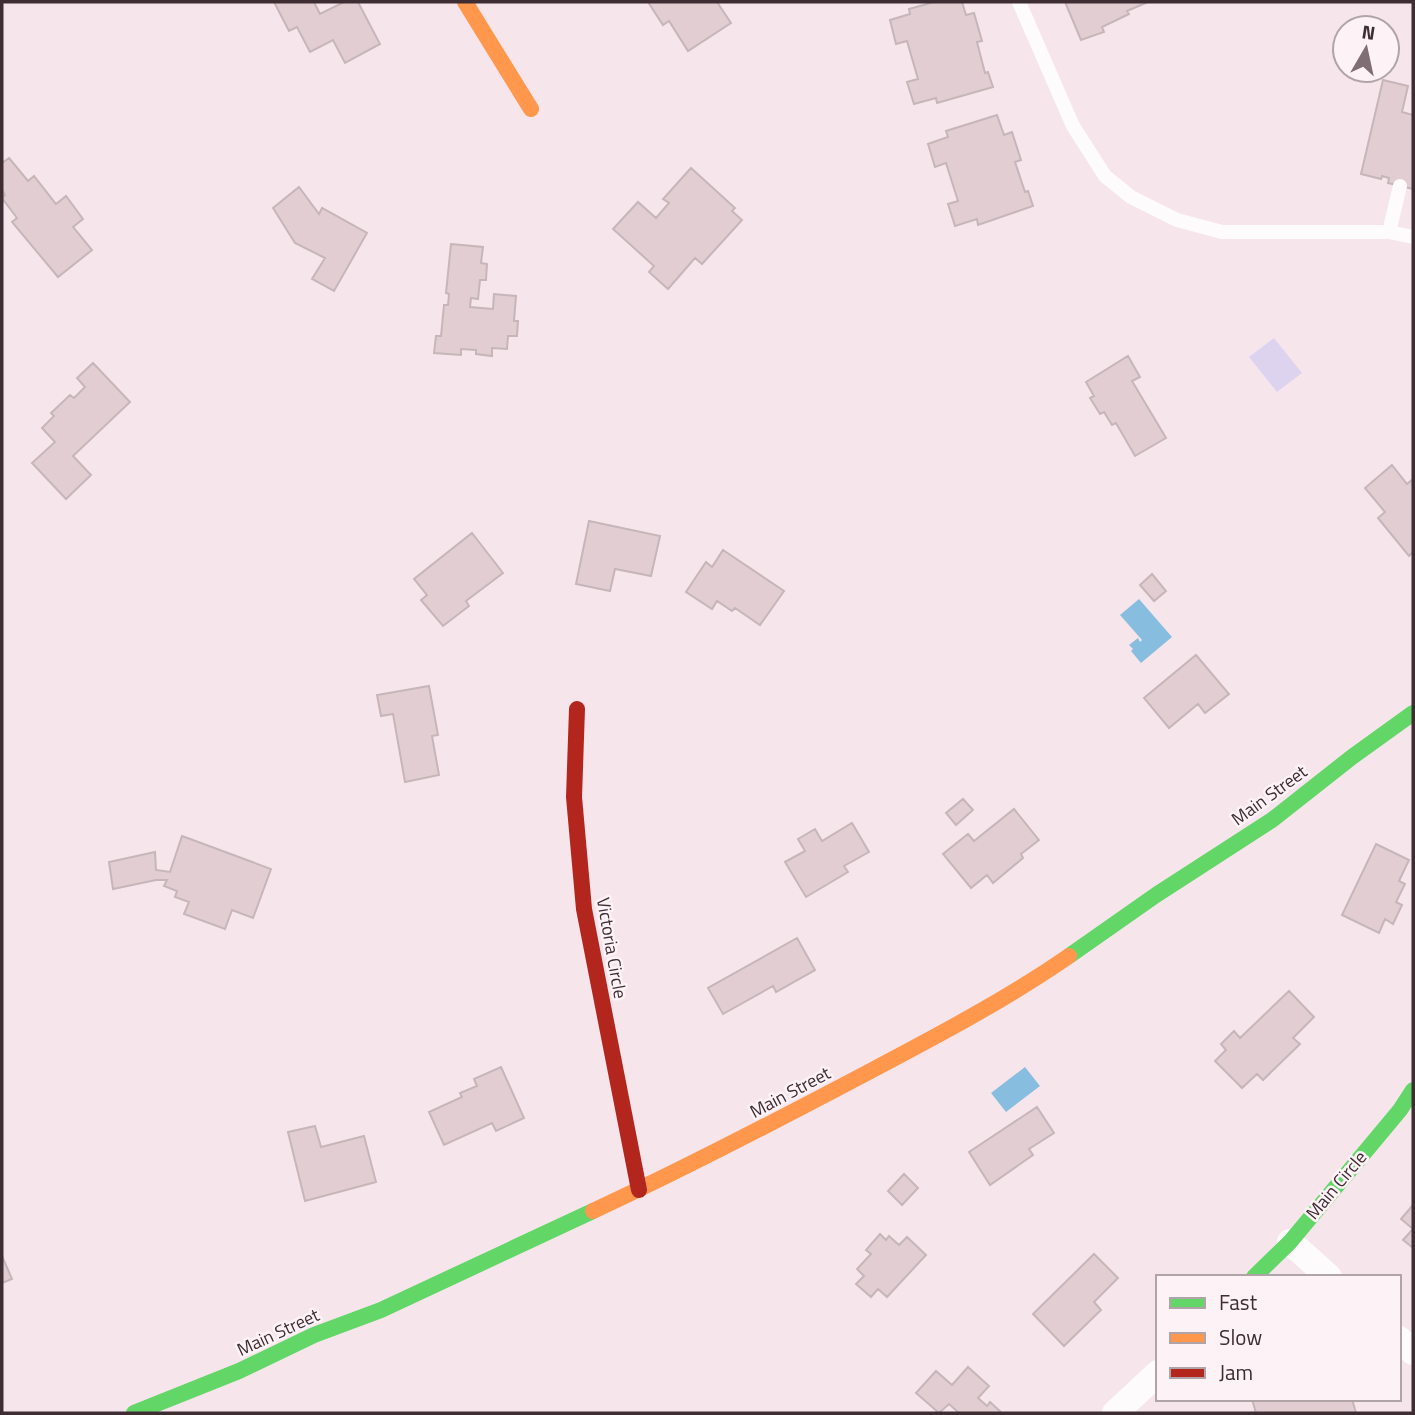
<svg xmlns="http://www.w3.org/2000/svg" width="1415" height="1415" font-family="'Titillium Web',sans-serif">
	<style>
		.green { fill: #ded3ef }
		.water { fill: #87bedf }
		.building { fill: #e2cdd2; stroke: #c6b6b9; stroke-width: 2 }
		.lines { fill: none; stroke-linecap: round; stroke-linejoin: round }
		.lane { stroke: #fefbfc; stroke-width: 14 }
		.street { stroke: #fefbfc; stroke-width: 26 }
		.fast { stroke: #63d668; stroke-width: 16 }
		.slow { stroke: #ff974d; stroke-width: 16 }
		.jam { stroke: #b3261e; stroke-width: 16 }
		.labels { text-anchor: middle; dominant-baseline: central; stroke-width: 5; stroke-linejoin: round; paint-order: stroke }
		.street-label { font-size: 18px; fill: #3f2d34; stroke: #fdf3f7 }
	</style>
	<rect width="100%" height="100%" fill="#f6e6ec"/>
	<path class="green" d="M1274,338L1302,373L1277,392L1249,357Z"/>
	<path class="water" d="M1139,599L1172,637L1141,663L1131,651L1133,649L1129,645L1138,638L1140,642L1142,640L1120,615Z
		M1025,1067L1040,1086L1006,1112L991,1093Z"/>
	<path class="building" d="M274,2H314L320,14L344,2H358L380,44L345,63L333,40L310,52L297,27L289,31Z
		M648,2H717L731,23L688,51L669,21L663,25Z
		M934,2H962L966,15L974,13L982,41L977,42L985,73L988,72L993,87L937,103L936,98L914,104L907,82L918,79L907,41L896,44L890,20L910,14L909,9Z
		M1065,2H1148L1127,11L1129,14L1102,27L1104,32L1081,40Z
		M1383,80L1408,86L1402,112L1413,115V189L1388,183L1389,178L1382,176L1381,179L1361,174Z
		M997,115L1004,135L1012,132L1021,160L1015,162L1025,192L1028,191L1033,206L978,225L977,219L955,226L948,204L958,201L946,163L935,167L928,144L948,137L946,131Z
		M9,158L28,181L34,176L56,204L66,196L83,219L73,227L92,250L58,277L12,222L17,218L2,198L5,195L2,190V163Z
		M691,168L735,208L732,211L742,220L702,264L695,258L668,289L649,272L654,266L613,229L638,202L656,218L669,203L663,199Z
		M299,187L319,214L322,208L367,233L334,291L312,279L325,258L295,243L273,208Z
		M451,244L483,247L481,263L487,264L486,280H480L478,299L471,298L470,307L493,309L494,294L516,296L514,321H518L517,336H508L507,349L492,348V356L476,354V350L461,349V355L434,353L436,336H441L444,305H448L449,294L446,293Z
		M1128,356L1140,377L1132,381L1166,438L1135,456L1116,423L1112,425L1104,412L1100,414L1090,398L1094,396L1086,382Z
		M93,363L130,402L73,456L91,475L66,499L32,463L55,442L42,428L54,416L51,413L70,395L74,398L85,387L77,378Z
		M1392,465L1407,484L1413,479V552L1409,556L1378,518L1385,512L1365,488Z
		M589,521L660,536L651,576L615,569L610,591L576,584Z
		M472,533L503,573L466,601L469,606L443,626L421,600L427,595L414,579Z
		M723,550L784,591L760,625L735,608L732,611L717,601L712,609L686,592L706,562L712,567Z
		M1152,574L1166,591L1154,601L1140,585Z
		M1196,655L1229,694L1205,713L1198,704L1169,728L1144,698Z
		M429,686L438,735L432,736L439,775L405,782L393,714L381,716L377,695Z
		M963,799L973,810L956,825L946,813Z
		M1014,809L1039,840L1021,854L1023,858L993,883L987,875L971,888L943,854L968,834L974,841Z
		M852,823L869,852L844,866L848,872L806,897L785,862L805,851L798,839L815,829L822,841Z
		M182,836L271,869L253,918L232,910L225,929L184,914L189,902L175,897L177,891L164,886L167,880H156L113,889L109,862L155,852L156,870L170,872Z
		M1376,844L1409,860L1399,881L1405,884L1396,902L1402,905L1393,924L1385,919L1379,933L1342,915Z
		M797,938L815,970L776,992L773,986L723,1014L708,988Z
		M1289,991L1314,1017L1293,1038L1300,1044L1263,1080L1257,1074L1242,1088L1215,1061L1226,1050L1221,1044L1234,1031L1240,1038Z
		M501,1067L524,1118L496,1131L492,1123L444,1145L429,1112L462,1097L460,1093L477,1086L474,1079Z
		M1037,1107L1054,1133L1029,1149L1033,1155L990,1185L969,1152Z
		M315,1126L321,1147L364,1136L376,1182L305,1201L288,1132Z
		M904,1174L918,1188L902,1205L888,1191Z
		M1413,1205V1248L1403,1240L1413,1229L1401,1219Z
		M880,1234L886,1240L889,1236L899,1245L907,1237L926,1255L887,1297L878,1289L871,1297L856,1284L864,1276L857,1269L871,1254L866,1250Z
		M1094,1254L1118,1278L1094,1302L1101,1310L1064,1346L1033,1314Z
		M2,1256L12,1279L2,1283Z
		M968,1367L989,1386L978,1398L987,1406L990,1402L1002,1413H959L949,1404L939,1413L916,1393L936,1371L952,1385Z
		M1252,1399H1352L1356,1413H1256Z"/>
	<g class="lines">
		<path class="lane" d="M1019,2L1073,126L1105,176L1131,197L1177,220L1222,232H1389L1413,237
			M1389,232L1400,186"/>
		<path class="street" d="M1290,1242L1329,1277
			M1399,1339L1413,1352
			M1115,1413L1158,1373"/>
		<path class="fast" d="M1069,956L1156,895L1272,820L1352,757L1413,713
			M1254,1277L1290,1242L1400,1110L1413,1090
			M134,1413L239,1371L314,1335L381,1310L593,1211"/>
		<path class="slow" d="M465,2L531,109
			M593,1211C684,1169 772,1123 861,1076C931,1039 1004,1001 1069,956"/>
		<path class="jam" d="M577,709L574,797L584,909L639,1190"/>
	</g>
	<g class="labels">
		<g class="street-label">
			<text transform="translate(1269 795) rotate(-36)">Main Street</text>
			<text transform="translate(612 948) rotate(80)">Victoria Circle</text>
			<text transform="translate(790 1092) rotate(-28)">Main Street</text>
			<text transform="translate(1336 1185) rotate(-50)">Main Circle</text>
			<text transform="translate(278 1332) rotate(-25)">Main Street</text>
		</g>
	</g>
	<rect width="1415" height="1415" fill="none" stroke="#3f2d34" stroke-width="7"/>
	<rect x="1156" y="1275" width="245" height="126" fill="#fdf3f7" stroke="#b1a4a9" stroke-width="2"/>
	<rect x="1170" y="1298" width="35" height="10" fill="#63d668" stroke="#b1a4a9" stroke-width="2"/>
	<text x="1219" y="1310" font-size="21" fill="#3f2d34">Fast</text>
	<rect x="1170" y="1333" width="35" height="10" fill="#ff974d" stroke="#b1a4a9" stroke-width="2"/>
	<text x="1219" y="1345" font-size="21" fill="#3f2d34">Slow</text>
	<rect x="1170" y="1368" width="35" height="10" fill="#b3261e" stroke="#b1a4a9" stroke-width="2"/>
	<text x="1219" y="1380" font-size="21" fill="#3f2d34">Jam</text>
	<g transform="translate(1366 49) rotate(9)"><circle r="33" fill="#fdf3f7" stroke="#b1a4a9" stroke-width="2"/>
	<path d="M0-5L12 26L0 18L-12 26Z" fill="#7f6e74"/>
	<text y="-10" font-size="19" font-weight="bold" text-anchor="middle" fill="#3f2d34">N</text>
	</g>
</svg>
